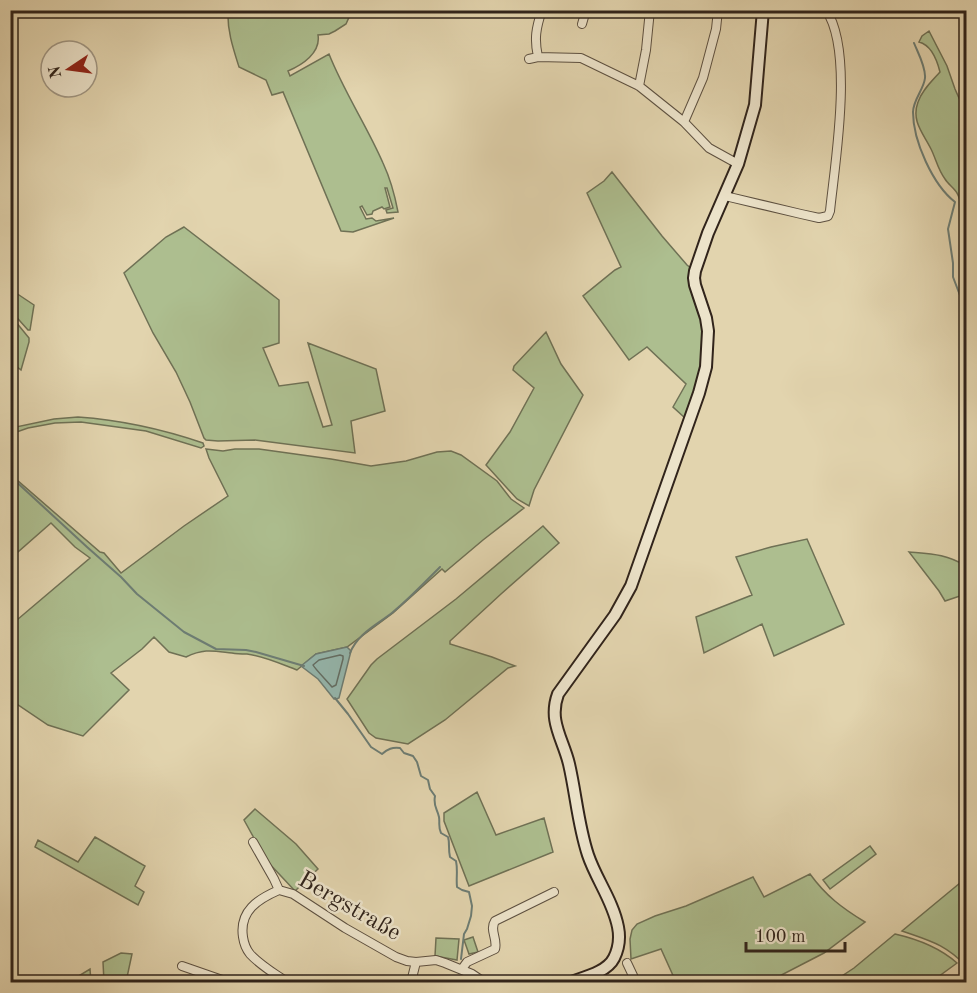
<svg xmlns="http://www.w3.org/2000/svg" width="977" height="993" font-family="'Old Standard TT',serif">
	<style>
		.green { fill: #adbe8f; stroke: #6f7155; stroke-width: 1.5 }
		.water { fill: #95b8af; stroke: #6d7d74; stroke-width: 1.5 }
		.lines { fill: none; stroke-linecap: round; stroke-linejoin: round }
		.shore { stroke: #636e65; stroke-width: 1.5 }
		.stream { stroke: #6d7d74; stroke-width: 2 }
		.street-casing { stroke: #5d5040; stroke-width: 10 }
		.secondary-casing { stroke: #31241b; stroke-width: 14 }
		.street { stroke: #ece3ca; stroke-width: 8 }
		.secondary { stroke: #ece3ca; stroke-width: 10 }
		.labels { text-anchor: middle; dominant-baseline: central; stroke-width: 5; stroke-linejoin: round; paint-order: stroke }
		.street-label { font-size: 24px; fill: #31241b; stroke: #ece3ca }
	</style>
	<rect width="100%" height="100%" fill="#e2d4ae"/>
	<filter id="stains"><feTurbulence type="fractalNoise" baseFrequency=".00333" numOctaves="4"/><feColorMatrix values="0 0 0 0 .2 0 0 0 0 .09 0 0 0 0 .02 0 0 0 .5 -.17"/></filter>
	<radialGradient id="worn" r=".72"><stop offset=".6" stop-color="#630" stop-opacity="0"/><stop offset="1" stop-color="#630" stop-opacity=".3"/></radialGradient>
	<path class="green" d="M341,10L350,15L346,24L335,31L329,34L318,35C321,53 302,65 288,71L290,76L329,54C344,92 367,126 383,163C390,178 395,196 398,212L387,213L386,210L393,208L387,188H385L390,207L384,209L382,207L373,211L372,214L367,215L362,206L360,207L366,219L372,218L376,221L394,218L353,232L341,231L283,92L272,95L266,80L239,67C233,48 227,30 228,11Z
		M929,31L947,66L955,89L966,114V247L963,248C961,234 964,204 957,193C954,188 948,184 945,179C938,170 936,159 931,149C923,133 911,121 918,102C922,90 932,81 940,72C937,60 931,45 919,42L922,36Z
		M612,172L662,236L687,265L692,269C697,297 706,327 703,356C701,377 692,398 685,418L673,407L686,384L647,347L629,360L583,296L615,270L621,267L587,193L604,181Z
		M184,227L279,300V343L263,348L279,386L308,382L323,427L332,425L308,343L376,369L385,411L351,421L355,453L255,440L218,441L206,440L204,438L190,402L176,372L153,333L124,273L166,237Z
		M10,289L34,305L30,330H28L11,311Z
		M11,316L29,338V342L21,370L11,362Z
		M546,332L561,364L583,395L534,490L529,506L517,499L486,465L510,432L534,388L513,370L514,366Z
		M78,417C121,420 162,429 203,443L204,446L201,448L146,431L81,422L55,423L28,428L11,434V428L54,419Z
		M206,449L223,451L235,449H259L331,459L371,466L406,461L437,452L451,451L461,455L497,481L511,499L524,508L483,540L445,572L442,569L393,613L347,647L316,654L297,670C281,664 264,656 247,654C242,654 237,654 232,653C214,651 204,648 186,657L169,652L154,637L142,649L111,673L129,690L83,736L48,725L11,700V625L90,558L75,547L51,523L11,558L10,474L100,552L104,553L121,573L184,526L228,496L209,458Z
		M543,526L559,543L501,594L450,641V644L492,657L515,666L508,668L445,720L408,744L376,738L369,733L347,699L371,665L377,659L456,599Z
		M807,539L844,624L774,656L762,624L704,653L696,617L752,595L736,557L771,547Z
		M909,552C932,554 946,554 966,566V594L945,601L939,591Z
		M477,792L496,835L544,818L553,852L469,886L444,821V813Z
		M255,809L296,844L318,869L295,891L266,860L244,820Z
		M95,837L145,866L135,886L144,892L138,905L35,847L38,840L78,862Z
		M870,846L876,854L830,889L823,880Z
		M810,874C826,896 842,908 865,922L824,953L768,982H676L661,949L631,959L630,939L632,930L637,924L655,916L686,906L753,877L764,897Z
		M966,878V966C945,944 930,941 902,931Z
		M895,934C917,939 939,947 957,963L931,982H842L839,978L854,968Z
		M473,937L478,952L469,954L464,940Z
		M436,938L459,939L457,960L435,956Z
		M121,953L132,954L126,982H104L103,962Z
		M90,969L91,982H73L72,980Z"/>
	<path class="water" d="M347,647L351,651L339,698L336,699H334L318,679L301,666L316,654Z"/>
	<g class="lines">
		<path class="shore" d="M340,655L343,656V659L336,685L332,687C329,683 315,669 313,665L319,660Z"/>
		<path class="stream" d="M914,43C918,53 926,67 925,78C924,89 913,100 913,112C913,141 933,185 955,202L948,229L953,263V277L966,311
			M10,476L87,547L121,577L137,594L184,632L216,649L246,650L256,652L304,666
			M350,653C358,633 377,625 393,612C410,598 425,582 440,567
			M335,698L348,714L371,747L382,754C388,749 392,747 400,748L404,753L413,756L417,762L421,776L428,780L430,789L435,796C433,806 437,808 439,817C440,823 438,827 441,833L448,837C450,843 448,849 450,857L456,861C458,870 456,878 457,887L462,890L469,892L472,906L471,916L467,929L464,934L461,959"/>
		<defs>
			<path id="street" d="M582,24L586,10
				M538,57C534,39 536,28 542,10
				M529,59L538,57L581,58L639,86L684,122L709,148L738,164
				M639,86L646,50L650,10
				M684,122L703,78L716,29L718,10
				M725,196L801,214L819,218L828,216L830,211C835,162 854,51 826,10
				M253,842L274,879L279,890
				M279,890L293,894L345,928L396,957L407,961L416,962L436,960L445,963L472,974L484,982
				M279,890C258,899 239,911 243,937C244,944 246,949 250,954C260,965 275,974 287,982
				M627,963L636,982
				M182,966L228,982
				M462,969L467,962L495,949C498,939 489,930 495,921L554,892
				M411,982L416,962"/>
			<path id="secondary" d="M571,982C585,977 607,972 614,958C619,948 620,937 618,927C613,901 596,879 588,855C578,825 576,794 569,764C563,739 548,721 558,694L615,615L631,586L699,393L706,367L708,331L706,318L695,285L694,278L695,271L708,233L738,164L755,105L763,10"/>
		</defs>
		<use href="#street" class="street-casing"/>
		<use href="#secondary" class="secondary-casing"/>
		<use href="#street" class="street"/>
		<use href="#secondary" class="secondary"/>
	</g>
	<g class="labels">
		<g class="street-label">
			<text transform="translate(349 907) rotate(30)">Bergstraße</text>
		</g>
	</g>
	<rect width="977" height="993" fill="none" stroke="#e2d4ae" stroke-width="36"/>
	<rect x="12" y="12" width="953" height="969" fill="none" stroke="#31241b" stroke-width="3"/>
	<rect x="18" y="18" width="941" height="957" fill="none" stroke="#31241b" stroke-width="1.5"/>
	<g transform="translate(69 69) rotate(257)"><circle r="28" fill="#ece3ca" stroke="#a19784" stroke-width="1.5"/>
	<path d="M0-4.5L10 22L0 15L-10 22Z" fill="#8f2418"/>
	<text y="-9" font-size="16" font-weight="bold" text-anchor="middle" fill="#31241b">N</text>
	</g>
	<path d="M746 942v9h99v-9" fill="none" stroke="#31241b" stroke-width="3"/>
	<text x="755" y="942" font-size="18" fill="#31241b" stroke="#ece3ca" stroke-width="4.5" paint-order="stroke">100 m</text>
	<rect width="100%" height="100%" filter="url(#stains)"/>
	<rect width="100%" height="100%" fill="url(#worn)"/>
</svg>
